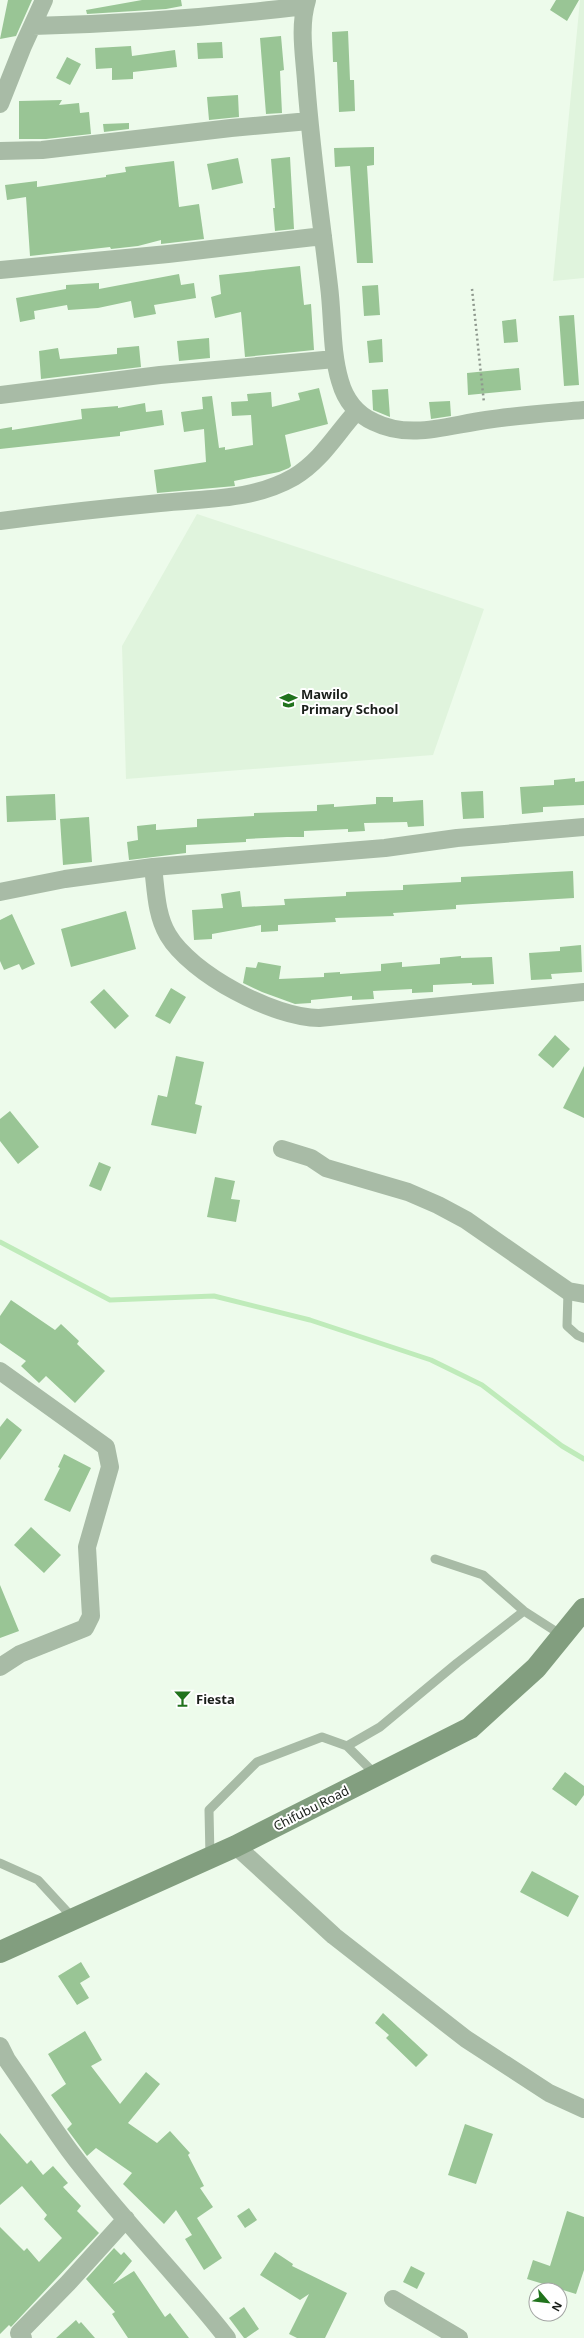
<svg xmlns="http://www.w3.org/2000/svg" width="584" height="2338" font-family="'Noto Sans',sans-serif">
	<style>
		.built { fill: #e0f4dd }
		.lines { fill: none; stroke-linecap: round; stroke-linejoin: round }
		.stream { stroke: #bfebba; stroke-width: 5 }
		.building { fill: #99c595 }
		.path { stroke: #8f998e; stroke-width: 2.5; stroke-dasharray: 2 3; stroke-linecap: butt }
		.lane { stroke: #a8bba6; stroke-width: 9 }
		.street { stroke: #a8bba6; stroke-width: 18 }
		.secondary { stroke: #829e7f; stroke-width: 22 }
		.labels { text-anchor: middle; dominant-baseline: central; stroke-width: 4; stroke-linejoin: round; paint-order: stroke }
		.poi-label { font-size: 13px; font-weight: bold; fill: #1a1f1a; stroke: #fff; text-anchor: start }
		.street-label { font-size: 13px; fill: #1a1f1a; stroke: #fff }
	</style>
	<rect width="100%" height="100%" fill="#edfbeb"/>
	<path class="built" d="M580,0H584V278L553,281Z
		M197,514L484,609L433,755L126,779L122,646Z"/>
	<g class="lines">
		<path class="stream" d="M0,1242L110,1300L214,1296L310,1320L431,1360L482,1385L562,1446L584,1459"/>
	</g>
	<path class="building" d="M8,0H32L16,36L0,39Z
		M142,0H181L182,6L166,9L87,14L86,10Z
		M556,0H579L567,21L550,10Z
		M348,31L350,80H354L355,111L339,112L337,62H333L332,32Z
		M281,36L284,70L280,71L282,113L266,114L260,38Z
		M222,42L223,58L198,59L197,43Z
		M131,46L132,56L175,50L177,67L133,72V79L112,80V68L96,69L95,48Z
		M67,57L81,64L70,85L56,78Z
		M238,95L239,117L209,120L207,97Z
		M62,100L59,105L79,103L80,113L89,112L91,134L46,139H19V101Z
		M129,123V129L104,132L103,124Z
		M374,147V165L367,166L373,263H357L350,166L335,167L334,148Z
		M290,157L294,229L275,231L273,208H275L271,159Z
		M238,158L243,183L212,190L207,164Z
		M174,161L179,207L199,204L204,239L161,244V240L138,246L111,249L110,247L30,256L26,197L7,200L5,185L37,181V187L106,177V175L126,172L125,167Z
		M300,266L304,305L311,304L314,350L245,357L241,312L215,318L211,297L221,294L219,275Z
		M179,274L181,285L194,283L196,298L154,305L156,314L134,318L131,301L98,308L68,310L67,305L34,311L35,319L20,322L16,298L66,289V285L99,283V289Z
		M378,285L380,315L364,316L362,286Z
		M574,315L579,385L564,386L559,316Z
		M516,319L518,342L504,343L502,321Z
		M209,338L210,358L179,361L177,341Z
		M382,339L383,362L369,363L367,341Z
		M139,346L141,367L41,379L39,351L58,348L60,359L117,354V348Z
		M519,368L521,390L468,395L467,373Z
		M319,388L328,424L285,435L291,466L289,468L279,472L234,481L235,486L157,493L154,470L206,462L204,429L184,432L181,412L203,409L202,397L212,396L219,448L225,447V450L253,445L251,415L232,416L231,402L248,401L247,394L271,392L272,407L300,400L298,393Z
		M388,389L390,417L373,410L372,390Z
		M450,401L451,416L431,419L429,402Z
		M145,403L146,412L162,410L164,425L120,432V436L0,449V429L12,427V430L82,419L81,409L118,406V408Z
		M575,778V782L584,781V805L543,807V812L522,814L520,787L554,785V780Z
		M483,791L484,818L463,819L461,792Z
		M55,794L56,820L7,822L6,796Z
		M376,797H393V802L423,800L424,826L408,827L407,822L364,823L365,831L348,832V829L304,831V837H287L246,839V842L186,845V853L129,860L127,842L138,840L137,826L156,824V830L197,827V819L254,816V813L317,811V805L334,804V807L376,804Z
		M89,817L92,862L63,865L60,819Z
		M573,871L574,898L456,905V909L393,913L394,916L335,918L336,922L278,925V931L261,932V925L212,934V939L194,940L192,910L223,908L221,894L240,891L242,907L285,905L284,899L346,896V892L403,890V885L461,882V877Z
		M126,911L136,949L71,967L61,929Z
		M12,914L35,964L22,970L19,964L4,970L0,961V920Z
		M581,945L582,972L551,974L552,979L531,980L529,953L560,951V947Z
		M461,956V958L492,957L494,984L472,985V983L433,985V992L412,993V989L373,991L374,999L352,1000V996L311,1000V1003L295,1004L262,992L243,983L246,967L256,968L258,962L281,966L279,979L324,977V973L340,972V974L381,971V964L402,962V967L440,964V958Z
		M171,988L186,997L170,1024L155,1016Z
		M104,989L129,1016L115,1029L90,1002Z
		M555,1035L570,1049L553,1068L538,1055Z
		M176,1056L204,1062L195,1104L202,1106L196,1134L151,1125L158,1095L167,1097Z
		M584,1066V1118L563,1108Z
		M10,1111L39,1147L18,1164L0,1141V1119Z
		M99,1162L111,1167L101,1191L89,1186Z
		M215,1177L235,1181L231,1199L240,1200L236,1222L207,1217Z
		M11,1300L55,1330L61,1324L79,1341L77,1344L105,1371L75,1403L46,1376L39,1383L21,1366L26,1361L0,1343V1316Z
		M7,1418L22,1430L0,1460V1427Z
		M64,1454L91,1468L70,1512L44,1500L60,1468L58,1467Z
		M31,1527L61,1555L44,1573L14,1545Z
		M0,1585L19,1631L0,1638Z
		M565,1772L584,1786V1795L576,1806L552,1789Z
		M532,1871L579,1896L568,1917L520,1892Z
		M81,1962L90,1977L80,1983L89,1998L77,2005L58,1976Z
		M383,2013L428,2055L416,2067L386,2038L389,2035L375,2023Z
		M85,2031L102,2060L91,2066L120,2104L146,2072L160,2084L128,2123L157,2143L170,2131L190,2153L188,2155L204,2186L200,2188L213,2207L197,2218L222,2258L204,2270L185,2239L192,2235L176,2210L164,2224L123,2184L132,2173L96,2148L87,2156L67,2129L72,2124L51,2095L66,2084L48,2054Z
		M465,2124L493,2134L476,2184L448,2175Z
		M0,2133L27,2164L31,2160L43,2175L53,2166L68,2183L63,2187L81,2206L77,2211L99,2233L11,2327L9,2325L0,2334V2227L24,2251L27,2248L39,2262L62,2238L44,2219L47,2215L22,2186L0,2205Z
		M249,2208L257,2220L245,2228L237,2216Z
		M567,2211L584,2217V2270L576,2294L527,2279L533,2260L550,2266Z
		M114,2248L121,2255L124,2252L132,2261L113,2284L134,2271L165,2317L170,2313L189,2338H128L112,2314L115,2312L86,2279Z
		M275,2252L293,2264L292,2266L347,2293L325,2338H297L289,2334L309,2294L300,2300L260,2275Z
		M411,2266L425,2273L417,2289L403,2282Z
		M244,2307L259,2329L246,2338H244L229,2318Z
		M76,2320L79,2324L81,2322L95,2338H56Z"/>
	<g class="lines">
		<path class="path" d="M472,289L484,403"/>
		<path class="lane" d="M568,1291L567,1326L577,1335L584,1338
			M435,1559L483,1575L524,1611L563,1636
			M347,1746L380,1727L457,1663L524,1611
			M210,1857L209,1810L257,1762L322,1737L347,1746L376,1775
			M0,1863L38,1880L73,1918"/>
		<path class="street" d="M307,0C299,26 304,54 306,81C311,150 321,218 329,286C333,317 331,351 340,381C345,399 356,414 374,422C410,440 449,425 486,420C519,415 551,413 584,410
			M33,26C123,24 214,17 305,6
			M0,104L23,46L44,0
			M0,151L42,150L231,128L309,121
			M0,270L168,254L323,236
			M0,395L160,375L335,359
			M0,521C53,514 107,508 160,503C206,498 252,501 294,477C321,461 336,434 356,412
			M153,867C156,890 156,915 168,935C191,974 274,1018 319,1018L584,992
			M0,892L65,879L153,867L385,848L457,838L584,827
			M282,1149L311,1158L326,1168L408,1192L438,1205L466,1220L568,1291L584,1294
			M0,1371L106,1447L110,1467L87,1547L91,1616L85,1628L20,1654L0,1667
			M236,1846L334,1936L466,2039L549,2093L584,2109
			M0,2046L7,2060C28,2090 48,2121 69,2150C118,2216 177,2274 227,2338
			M393,2299L459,2338
			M23,2338L19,2333L68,2283L126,2219"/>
		<path class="secondary" d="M0,1952L236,1846L470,1728L536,1668L584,1609"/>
	</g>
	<defs>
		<symbol id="school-bare" viewBox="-9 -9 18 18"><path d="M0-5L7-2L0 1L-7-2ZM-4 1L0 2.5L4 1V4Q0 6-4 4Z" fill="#21731d" stroke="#fff" stroke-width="2.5" paint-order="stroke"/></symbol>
		<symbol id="bar-bare" viewBox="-9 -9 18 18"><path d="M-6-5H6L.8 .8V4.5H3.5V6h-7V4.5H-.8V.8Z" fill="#21731d" stroke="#fff" stroke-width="2.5" paint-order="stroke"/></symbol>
	</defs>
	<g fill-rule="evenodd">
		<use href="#school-bare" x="276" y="688" width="25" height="25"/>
		<use href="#bar-bare" x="170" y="1686" width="25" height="25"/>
	</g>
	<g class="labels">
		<g class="poi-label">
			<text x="301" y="694">Mawilo<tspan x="301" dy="15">Primary School</tspan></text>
			<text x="196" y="1699">Fiesta</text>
		</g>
		<g class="street-label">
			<text transform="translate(311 1808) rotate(-27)">Chifubu Road</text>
		</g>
	</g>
	<g transform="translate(548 2302) rotate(118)"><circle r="19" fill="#ffffff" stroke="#a3a5a3"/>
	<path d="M0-3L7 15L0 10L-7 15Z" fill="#21731d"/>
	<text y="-6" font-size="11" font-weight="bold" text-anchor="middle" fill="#1a1f1a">N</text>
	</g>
</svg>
